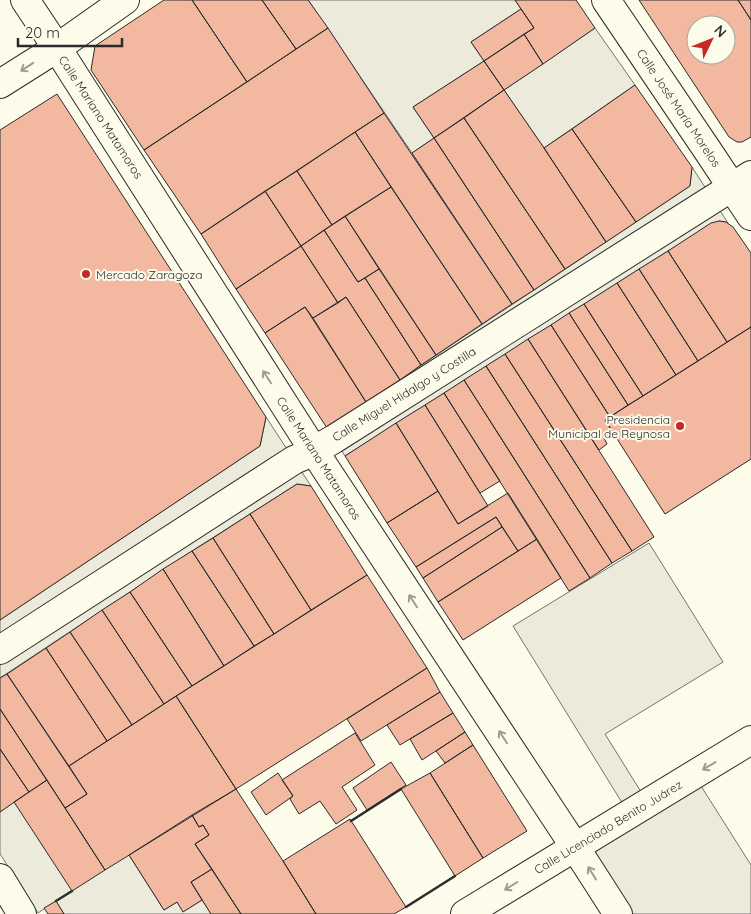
<svg xmlns="http://www.w3.org/2000/svg" width="751" height="914" font-family="Quicksand,sans-serif">
	<style>
		.parking { fill: #eceadb; stroke: #74746e }
		.building { fill: #f2b8a0; stroke: #2b2b2b; fill-rule: evenodd }
		.lines { fill: none; stroke-linecap: round; stroke-linejoin: round }
		.minor-casing { stroke: #2b2b2b; stroke-width: 30 }
		.major-casing { stroke: #2b2b2b; stroke-width: 30 }
		.minor { stroke: #fdfbea; stroke-width: 28 }
		.major { stroke: #fdfbea; stroke-width: 28 }
		.wall { stroke: #2b2b2b; stroke-width: 2.5 }
		.oneway { stroke: #9e9d94 }
		.poi-dot { fill: #c62828; stroke: #fdfbea; stroke-width: 2 }
		.labels { text-anchor: middle; dominant-baseline: central; stroke-width: 4; stroke-linejoin: round; paint-order: stroke }
		.street-label { font-size: 12px; fill: #2b2b2b; stroke: #fdfbea }
		.poi-label { font-size: 12px; fill: #2b2b2b; stroke: #fdfbea; text-anchor: start }
	</style>
	<rect width="100%" height="100%" fill="#fdfbea"/>
	<path class="parking" d="M308,0H515L521,9L471,42L484,61L413,107L434,138L412,153Z
		M595,28L635,85L544,148L504,90Z
		M692,167L728,223L726,222L719,221L668,251L345,456L327,428L690,186Z
		M266,417L311,486L297,484L192,551L0,678V620L260,446Z
		M649,543L723,662L605,734L648,803L694,775L751,865V914H618L575,847L629,814L513,626Z
		M14,802L129,855L164,910L177,902L184,911L202,900L211,914H64L56,901L38,913L0,854V812Z"/>
	<path class="building" d="M164,0H192L247,82L144,150L91,70L95,46Z
		M192,0H262L296,49L247,82Z
		M262,0H308L328,28L296,49Z
		M515,0H576L595,28L543,64L524,34L534,28Z
		M639,0H738L751,20V137L742,142H737L729,137ZM696,25H726V55H696Z
		M738,0H751V20Z
		M521,9L534,28L484,61L471,42Z
		M328,28L384,113L201,234L144,150Z
		M524,34L543,64L504,90L484,61Z
		M484,61L504,90L434,138L413,107Z
		M635,85L692,167L690,186L636,222L572,129Z
		M504,90L544,148L606,242L565,269L464,118Z
		M57,94L266,417L260,446L0,620V130Z
		M384,113L512,304L482,324L355,132Z
		M464,118L565,269L534,290L434,138Z
		M572,129L636,222L606,242L544,148Z
		M355,132L391,187L332,225L297,171Z
		M434,138L534,290L512,304L412,153Z
		M297,171L332,225L301,246L265,191Z
		M391,187L482,324L436,355L345,216Z
		M265,191L301,246L236,289L201,234Z
		M345,216L379,269L358,282L324,230Z
		M719,221L726,222L733,227L751,253V327L727,342L668,251L711,223Z
		M324,230L358,282L365,278L421,365L400,380L346,297L338,303L301,246Z
		M301,246L338,303L313,318L305,307L265,333L236,289Z
		M668,251L727,342L698,361L639,269Z
		M379,269L436,355L421,365L365,278Z
		M639,269L698,361L676,375L617,283Z
		M617,283L676,375L643,396L584,304Z
		M346,297L400,380L366,402L313,318Z
		M584,304L643,396L628,405L569,313Z
		M305,307L366,402L327,428L265,333Z
		M569,313L628,405L610,417L551,325Z
		M551,325L610,417L605,420L613,432L604,438L607,444L599,450L528,339Z
		M751,327V459L665,514L605,420Z
		M528,339L654,537L632,551L505,354Z
		M505,354L632,551L612,563L486,366Z
		M486,366L612,563L590,578L464,380Z
		M464,380L590,578L569,591L444,393Z
		M444,393L500,481L480,493L425,405Z
		M425,405L488,506L458,524L396,423Z
		M396,423L438,491L387,523L345,456Z
		M297,484L311,486L367,575L311,610L250,514Z
		M438,491L458,524L508,493L537,539L518,551L496,517L416,567L387,523Z
		M250,514L311,610L274,634L213,538Z
		M496,517L502,527L423,578L416,567Z
		M502,527L518,551L438,602L423,578Z
		M213,538L274,634L254,646L192,551Z
		M537,539L561,578L463,640L438,602Z
		M192,551L254,646L224,666L163,569Z
		M163,569L224,666L192,686L130,592Z
		M367,575L427,668L236,789L176,696Z
		M130,592L192,686L164,704L102,610Z
		M102,610L164,704L132,725L70,632Z
		M70,632L132,725L107,741L46,648Z
		M46,648L107,741L69,766L7,674Z
		M427,668L440,692L361,741L347,719Z
		M7,674L87,794L65,808L0,709V678Z
		M440,692L453,713L400,745L387,725Z
		M176,696L236,789L105,870L65,808L87,794L69,766Z
		M0,709L47,780L29,792L0,749Z
		M453,713L465,732L422,760L410,739Z
		M465,732L473,745L445,763L436,751Z
		M355,733L375,765L342,787L357,810L336,824L320,801L299,814L290,799L293,796L282,780Z
		M473,745L527,831L483,858L430,773Z
		M0,749L29,792L0,812Z
		M391,762L406,785L367,810L353,788Z
		M278,773L293,796L266,815L251,792Z
		M430,773L483,858L455,876L401,789Z
		M47,780L105,870L72,891L14,802Z
		M236,789L283,861L316,914H241L195,844L209,835L203,825L199,827L192,815Z
		M192,815L199,827L203,825L209,835L195,844L212,869L191,882L202,900L183,912L177,902L164,910L129,855Z
		M350,819L406,907L394,914H316L283,861Z
		M212,869L241,914H211L191,882Z
		M56,901L64,914H48L44,908Z"/>
	<g class="lines">
		<defs>
			<path id="minor" d="M25,0L57,48L314,451L575,847L618,914
				M606,0L710,154L751,216
				M0,84L57,48L125,0
				M0,650L294,460L308,454L334,439L751,175
				M0,878L22,914"/>
			<path id="major" d="M465,914L751,740"/>
		</defs>
		<use href="#minor" class="minor-casing"/>
		<use href="#major" class="major-casing"/>
		<use href="#minor" class="minor"/>
		<use href="#major" class="major"/>
		<path class="wall" d="M351,821L401,789
			M56,901L72,891
			M406,907L455,876"/>
	</g>
	<defs><path id="oneway-shaft" d="M-6 0H5M1.5-3L5.5 0L1.5 3" fill="none" stroke-width="1.6" stroke-linecap="round" stroke-linejoin="round" transform="scale(1.25)"/></defs>
	<g class="oneway">
		<use href="#oneway-shaft" transform="translate(27 67) rotate(147)"/>
		<use href="#oneway-shaft" transform="translate(267 377) rotate(-123)"/>
		<use href="#oneway-shaft" transform="translate(413 601) rotate(-123)"/>
		<use href="#oneway-shaft" transform="translate(503 737) rotate(-123)"/>
		<use href="#oneway-shaft" transform="translate(709 766) rotate(149)"/>
		<use href="#oneway-shaft" transform="translate(592 873) rotate(-122)"/>
		<use href="#oneway-shaft" transform="translate(511 886) rotate(148)"/>
	</g>
	<g class="poi-dot">
		<circle cx="86" cy="274" r="5"/>
		<circle cx="680" cy="426" r="5"/>
	</g>
	<g class="labels">
		<g class="street-label">
			<text transform="translate(679 108) rotate(56)">Calle José María Morelos</text>
			<text transform="translate(101 117) rotate(57)">Calle Mariano Matamoros</text>
			<text transform="translate(404 394) rotate(-32)">Calle Miguel Hidalgo y Costilla</text>
			<text transform="translate(319 458) rotate(57)">Calle Mariano Matamoros</text>
			<text transform="translate(608 827) rotate(-31)">Calle Licenciado Benito Juárez</text>
		</g>
		<g class="poi-label">
			<text x="96" y="274">Mercado Zaragoza</text>
			<text x="670" y="419" text-anchor="end">Presidencia<tspan x="670" dy="14">Municipal de Reynosa</tspan></text>
		</g>
	</g>
	<g transform="translate(711 40) rotate(47)"><circle r="24" fill="#fdfbea" stroke="#a9a89e"/>
	<path d="M0-4L9 19L0 12L-9 19Z" fill="#c62828"/>
	<text y="-8" font-size="14" font-weight="bold" text-anchor="middle" fill="#2b2b2b">N</text>
	</g>
	<path d="M18 38v8h104v-8" fill="none" stroke="#2b2b2b" stroke-width="2.5"/>
	<text x="25" y="38" font-size="15" fill="#2b2b2b" stroke="#fdfbea" stroke-width="4" paint-order="stroke">20 m</text>
</svg>
